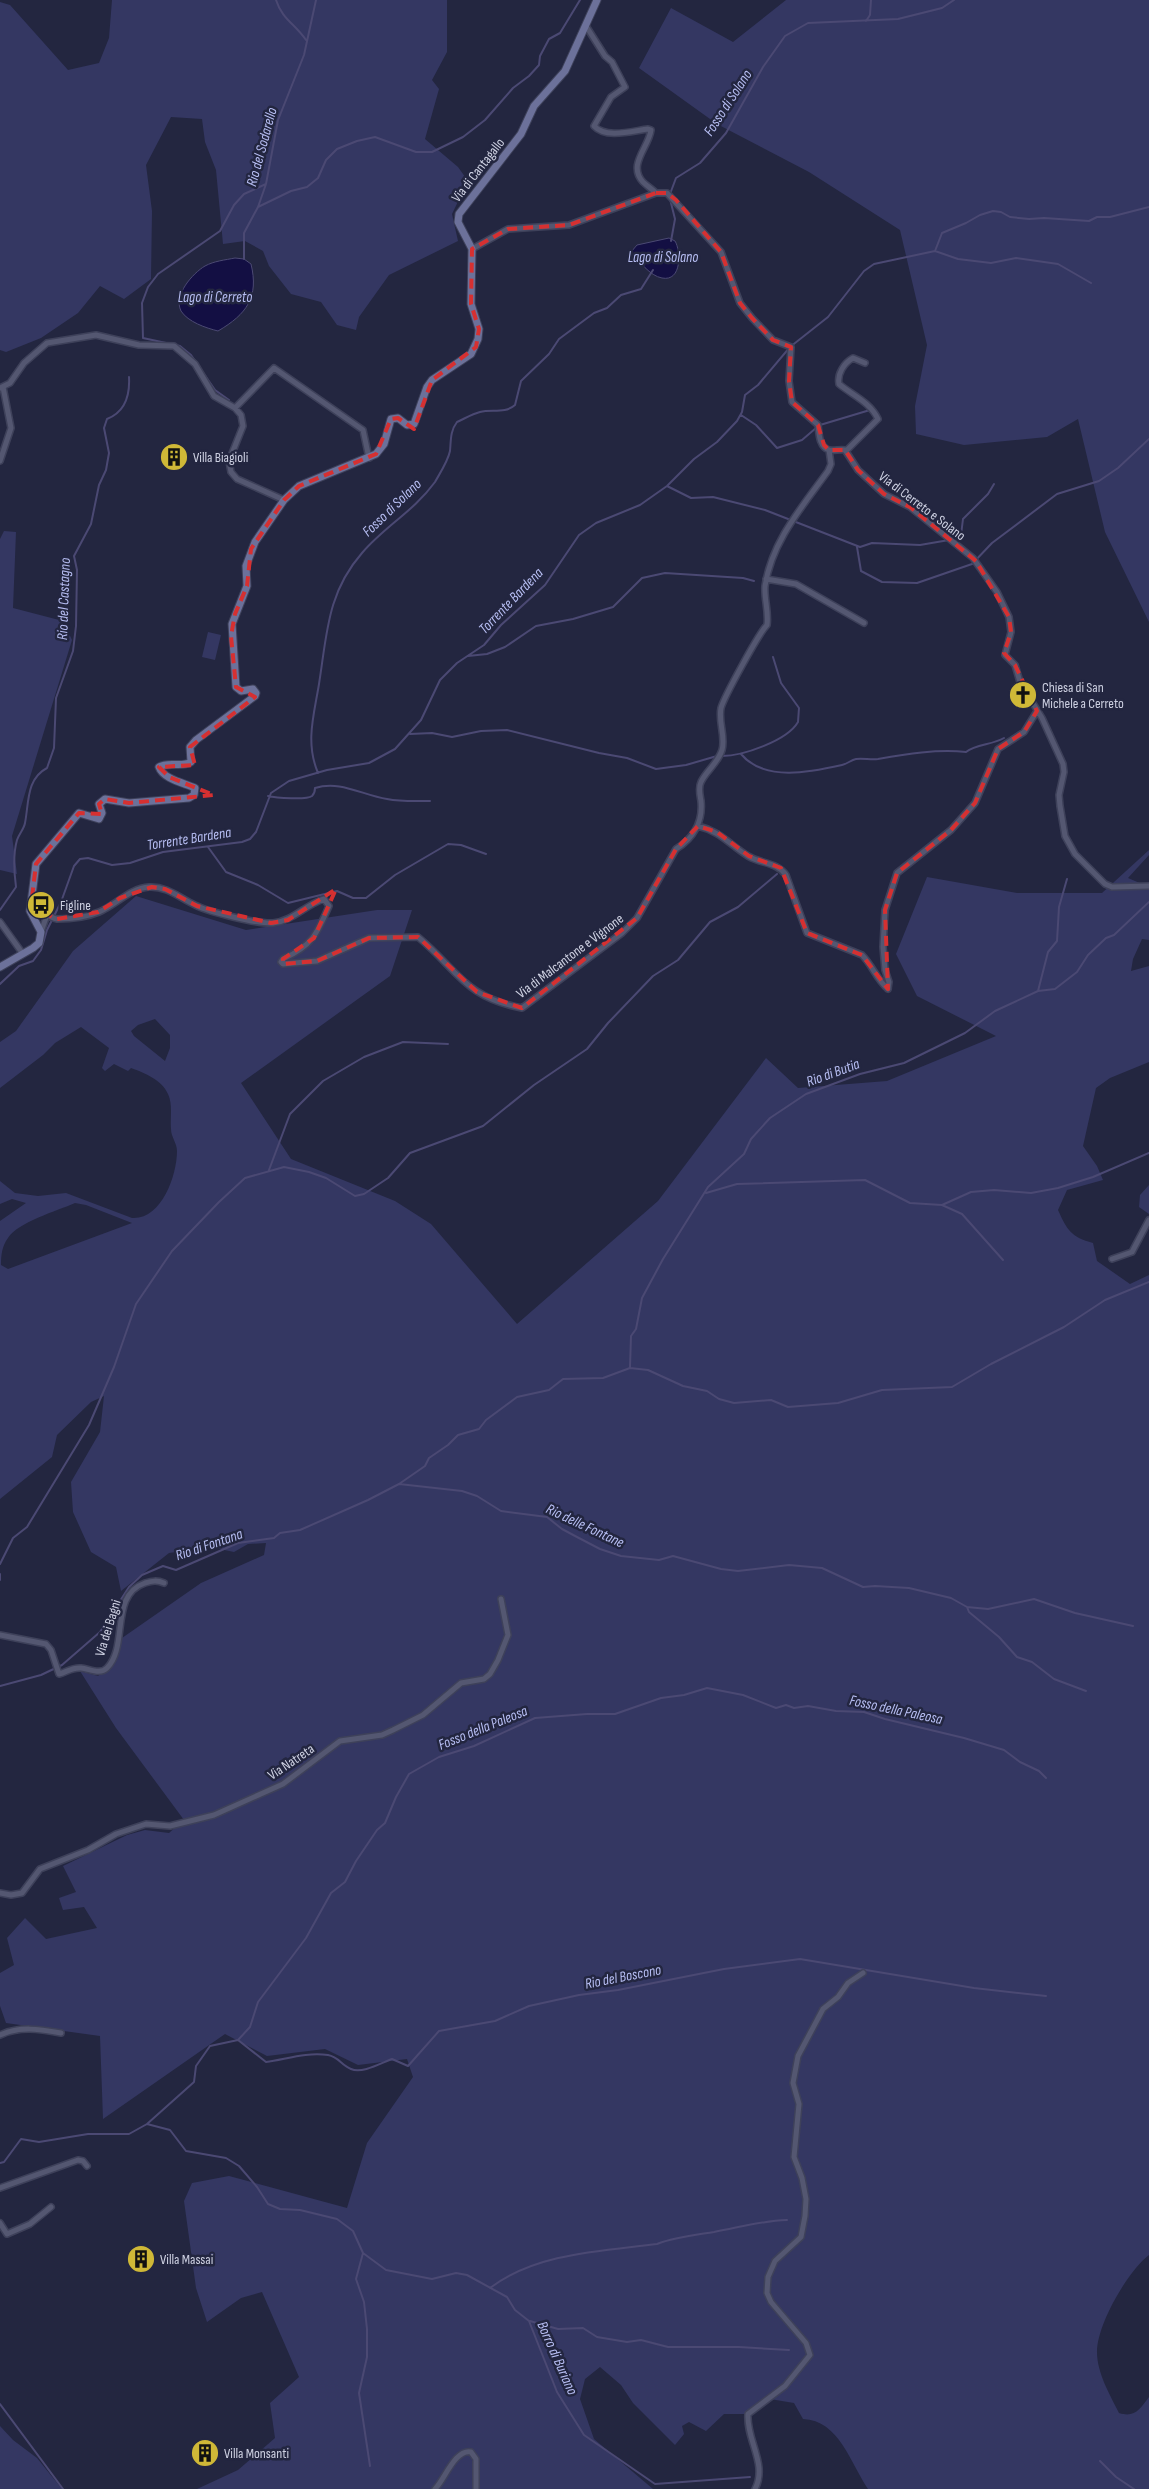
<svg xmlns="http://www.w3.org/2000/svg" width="1149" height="2489" font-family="'Sofia Sans Condensed',sans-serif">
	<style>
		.green { fill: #343762; fill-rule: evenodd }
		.water { fill: #130f43; stroke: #4b4973 }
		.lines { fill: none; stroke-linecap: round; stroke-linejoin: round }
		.stream { stroke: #4b4973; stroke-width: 2 }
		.street-casing { stroke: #3e415a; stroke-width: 8 }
		.secondary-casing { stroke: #3e415a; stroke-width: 9 }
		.street { stroke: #545771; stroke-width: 5 }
		.secondary { stroke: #6c719a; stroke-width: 7 }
		.marked { fill: none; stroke: #d63031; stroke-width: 4; stroke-dasharray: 10 6; stroke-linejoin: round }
		.labels { text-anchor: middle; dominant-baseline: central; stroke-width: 5; stroke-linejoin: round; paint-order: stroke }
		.street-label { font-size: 14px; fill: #ced1e2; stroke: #232640 }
		.poi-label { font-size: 14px; fill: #ced1e2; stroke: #232640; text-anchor: start }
		.water-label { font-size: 15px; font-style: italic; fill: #b7bef3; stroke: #232640 }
	</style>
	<rect width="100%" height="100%" fill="#232640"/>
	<path class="green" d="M112,0H447V52L432,80L439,89L425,139L458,167L468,181L452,214L458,241L389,275L359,317L356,330L337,325L321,302L291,294L269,266L263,251L245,241L223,244L216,170L205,142L202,119L171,117L146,165L152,211L151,279L124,299L100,286L78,313L41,338L6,352L0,350V2L10,5L68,70L99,63L109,38Z
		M786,0H1149V622L1105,532L1078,419L1047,437L964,445L916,434L915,406L927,345L900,230L809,172L717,124L639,68L671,8L733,42Z
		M4,531L16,532L13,608L63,621L72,640L12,836L17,874L0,870V539Z
		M208,632L221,635L215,660L202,657Z
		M1149,850V855L1128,878L1149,887V940L1142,939L1133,959L1131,971L1149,966V1062L1110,1078L1096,1088L1083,1146L1097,1166L1103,1180L1067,1190L1058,1210C1067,1230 1071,1237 1093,1243L1097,1261L1130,1284L1149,1275V2255C1128,2271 1097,2324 1097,2352C1097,2373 1110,2395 1119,2413C1135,2418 1140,2409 1149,2397V2489H868C851,2464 839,2420 803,2419L794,2403L770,2399C764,2403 755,2408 751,2414C741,2429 769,2459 757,2489H753L759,2471L746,2430L745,2414H724L706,2431L689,2422L682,2426L684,2434L675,2445L633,2403L621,2385L600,2367L585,2379L580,2399L594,2439L653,2489H197L238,2470L275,2438L270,2403L299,2377L262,2292L241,2298L207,2322L196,2288L184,2201L192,2183L229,2176L347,2208L367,2143L413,2077L407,2059L358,2065L325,2049L267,2056L225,2034L103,2119L100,2036L6,2023L0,2006V1973L14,1965L7,1938L25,1918L46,1939L97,1928L84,1907L63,1910L59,1898L76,1892L63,1866L127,1835L145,1830L169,1833L184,1820L116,1728L80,1671L98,1676L114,1664L122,1638L201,1583L264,1555L266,1543L248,1544L234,1552L210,1547L169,1553L121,1591L116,1567L91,1552L73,1512L71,1482L100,1432L104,1396L91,1402L57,1435L52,1457L0,1499V1221L26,1203L12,1199L0,1204V1181L15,1193L38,1196L66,1193L132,1218C161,1220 177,1176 177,1151C177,1143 171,1137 171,1129C170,1118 173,1104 168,1094C162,1080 145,1073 131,1068L128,1071L114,1064L105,1071L102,1068L109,1048L81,1027L55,1043L43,1055L0,1088V1042L16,1031L73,951L136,896L246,930L377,910H412L390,976L241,1083L291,1159L395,1201L431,1224L517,1324L658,1201L766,1058L798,1088L887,1081L996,1036L917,996L896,954L927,877L1017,893H1102ZM155,1019L170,1035V1048L165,1061L134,1036L131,1031L138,1025ZM75,1203L86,1205L132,1223L8,1269L1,1265C1,1255 2,1246 8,1238C18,1222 57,1211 75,1203Z
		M1149,1185V1214L1139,1207L1140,1195Z
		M0,2426L13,2440L37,2458L62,2489H0Z"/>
	<path class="water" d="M669,238L675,241C681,251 682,282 662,278C650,276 639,261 631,252L637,245Z
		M235,258L244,259L251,264C259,297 247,314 218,331C206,328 188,322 181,311C173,295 193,273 205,266C214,261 225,260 235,258Z"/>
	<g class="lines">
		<path class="stream" d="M276,0C282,19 295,24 306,40
			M866,21L870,15L871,0
			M670,194L676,178L700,163L726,133L763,67L785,36L808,23L898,19L942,8L954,0
			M670,199L675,219L671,241
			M258,207L291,191L307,187L318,178L326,160L337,149L357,141L375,137L416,152H432L463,137L485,120L513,88L529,76L539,65L540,56L549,39L560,33L580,0
			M935,251L942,233L966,223L980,215L993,211L1001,212L1010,217L1029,219L1044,218L1089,221L1097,217H1110L1149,207
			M244,259V233L258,207L266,184L278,120L304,55L316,0
			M229,400L215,390L191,355L180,346L143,338L142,303L148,287L158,274L220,231L234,205L244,194L266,184
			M741,415L756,425L777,448L802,440L816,428
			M820,425L870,410
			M667,486L691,498L713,497L765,510L860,547L872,543L920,545L949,540
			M953,539L961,535L963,519L988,494L994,484
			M857,547L861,571L882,582L917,583L972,564L992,543L1057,494L1099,481L1118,468L1149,439
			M468,656L487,654L505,647L536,626L573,619L613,607L642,578L665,573L743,578L754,581
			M410,734L432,733L452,737L481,731L507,730L599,753L627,758L656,769L686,765L717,756
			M741,754C764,782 811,772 842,765C847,764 851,760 856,759C863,758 871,760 878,759C906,754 937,749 966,752C976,744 992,745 1004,738
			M722,756C742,756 787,741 798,722L799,708L781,683L773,657
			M318,773C305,742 314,715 319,684C327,634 327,593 362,553C385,526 413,512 435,482C440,473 448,461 450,451C451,441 450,431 457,422C464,419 472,414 480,412C492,409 505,414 515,405L521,381L549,354L559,339L594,313L607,308L621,295L641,289L653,270
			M268,796C276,798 307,800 312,796C314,794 315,791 315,788C340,780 362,795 387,799C402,802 416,801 430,801
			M208,847L226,872L258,885L288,903L337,891L353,898H366L395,875L448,844L461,845L486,854
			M0,910L16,887C14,872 13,854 17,840C19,834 24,829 25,823C29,803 26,779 47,768L54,748L56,698L73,651L76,626L77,570L74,556L91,524L99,485L106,470L109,453L104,428L107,419C125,412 130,395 129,377
			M0,984L19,966L33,961L41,950L47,930L61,902L74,866L80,859L88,858L112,865L130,863L163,852L242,842L250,839L256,832L271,793L289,781L327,770L369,763L395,749L421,720L440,680L457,663L484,645L501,625L545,585L579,535L596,523L640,505L667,486L694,459L717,442L737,421L742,412L745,395L758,385L790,347L828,317L864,271L874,264L935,251L958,259L991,263L1016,258L1058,264L1091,283
			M1038,991L1048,952L1057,941L1059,907L1067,879
			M269,1170L290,1114L323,1081L364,1057L403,1042L448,1044
			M706,1193L737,1184L865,1180L910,1203L942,1205L971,1192L994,1190L1031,1193L1058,1188L1093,1177L1149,1153
			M942,1205L962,1214L1003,1260
			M630,1367L631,1336L636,1329L642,1298L663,1259L708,1187L744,1154L751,1139L770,1118L806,1094L860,1074L904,1063L965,1033L995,1011L1038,991L1055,989L1077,972L1088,955L1106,938L1114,935L1149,902
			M399,1484L462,1491L477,1496L501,1511L547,1517L562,1529L577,1537L600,1549L621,1556L659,1560L673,1556L721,1569L738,1571L789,1565L822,1568L863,1587L875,1586L909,1588L951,1598L967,1607L988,1609L1034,1599L1075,1613L1133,1626
			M0,1564L13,1538L27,1527L89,1425L114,1367L136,1304L172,1251L219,1202L245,1178L284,1167L309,1172L326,1178L355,1196L364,1194L388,1178L410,1153L483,1126L534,1085L587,1049L608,1023L653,976L678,960L710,922L738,907L777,874
			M0,1574V1580
			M967,1607L969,1612L999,1637L1017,1657L1032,1662L1054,1679L1086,1691
			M0,1686L41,1675L62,1665L100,1632L129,1587L142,1575L163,1566L176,1570L238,1543L274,1538L280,1533L300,1530L368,1500L399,1484L425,1466L429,1458L448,1445L458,1435L479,1429L486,1420L517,1397L549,1390L563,1379L603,1378L630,1368L648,1370L683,1386L707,1391L719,1399L734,1403L771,1400L788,1407L838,1403L882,1390L952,1387L991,1364L1064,1327L1105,1300L1149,1282
			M238,2040L250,2027L258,2002L306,1938L331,1893L345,1882L356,1861L377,1830L385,1823L396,1797L409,1774L439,1757L474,1746L535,1718L587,1714H615L661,1698L684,1695L707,1688L743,1695L776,1708L786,1705L794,1708L808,1706L836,1711L864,1712L885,1719L964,1738L1004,1750L1020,1762L1039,1771L1046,1778
			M238,2040L266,2062C287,2059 306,2052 328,2055C339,2057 341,2065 351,2069C362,2074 381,2063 392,2059L408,2066L439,2031L495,2021L529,2006L579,1995L618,1990L724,1969L800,1959L974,1988L1046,1996
			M147,2124L170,2130L186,2151L226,2158L239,2166L257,2187L268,2204L280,2209L300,2210L337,2219L353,2231L363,2253L386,2270L432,2279L456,2273L467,2275L507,2297L515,2310L529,2321L557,2392L584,2435L655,2484L750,2477
			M0,2163L4,2162L21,2139L39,2142L88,2134H129L147,2124L194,2082L196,2066L210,2046L238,2040
			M363,2253L356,2279L364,2302L367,2329V2357L359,2393L370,2466
			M490,2288C536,2253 602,2251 657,2244C675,2237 695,2235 714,2232C741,2227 760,2221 787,2220
			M530,2321L558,2329L583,2328L597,2337L627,2342L641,2340L668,2347H739L789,2350
			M0,2404L63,2489
			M1100,2461L1116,2477L1134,2489"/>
		<defs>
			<path id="street" d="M586,26L605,56L612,62L625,87L611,97L594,126C606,139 632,131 648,129L651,130C649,147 627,165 643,182C647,186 652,189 656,193
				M472,249L508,229L569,225L656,193H667L721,252L740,303L752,318L773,340L791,347L789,381L792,402L818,425C819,433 819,447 829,450C833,451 841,449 845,450L858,470L884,494L910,507L973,558L997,592L1009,617L1011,632L1005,655L1015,665L1020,682L1042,718L1063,764L1064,772L1059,795L1060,806L1065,836L1075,854L1105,884L1112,887L1149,886
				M0,388L10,383L24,363L47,343L96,335L139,345L174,346L195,364L214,396L235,408L241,415L243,426L229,461L231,472L237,479L284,500
				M235,408L274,368L363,430L369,458
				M846,451L878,419C870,402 852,395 839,384C837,374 844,363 853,358L865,363
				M0,461L11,428L3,387
				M766,579L796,584L864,623
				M698,826C720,831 730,845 748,856C761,864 777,862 786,875L807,933L862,955C873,966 876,979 888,989
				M31,906C41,909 49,918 57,919C69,919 87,917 99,912C116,905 130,888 149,887C167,886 180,898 195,905C209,912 257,924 273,923C293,921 305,905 324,899L329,906C317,934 312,946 283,959L281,962L283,964L317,961L369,938L418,937C458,970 464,997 522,1008L622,933L637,918L676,849C694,838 703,821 701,801C700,795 698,788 701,782C706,771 718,763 722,750C726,737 718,722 721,708C724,697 759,633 767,625C769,612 764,599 765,586C772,541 802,507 828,471L831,464L829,450
				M0,922L23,954
				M41,932L47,915
				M888,989L889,982L885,970L883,947L885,910L897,873L951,830L975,803L998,749L1024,732L1037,711
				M1112,1259L1132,1252L1149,1220
				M0,1635L46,1644L51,1650L59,1674C67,1672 72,1667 81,1668C90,1669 100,1675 107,1668C129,1646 109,1595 145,1583C152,1581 157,1580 164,1583
				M0,1893L11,1895L22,1893L40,1869L88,1850L116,1834L146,1824L170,1826L214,1815L283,1784L340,1741L382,1735L393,1730L423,1715L461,1683L484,1679L490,1674L498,1660L508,1635L501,1599
				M0,2035C20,2026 39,2029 61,2033
				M0,2188L78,2160L83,2161L87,2166
				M0,2223L7,2234L30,2224L51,2207
				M435,2489C445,2479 455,2449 471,2452L476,2459V2489
				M755,2489C768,2464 746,2440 748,2414L785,2386L810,2355L806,2343L771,2302L767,2293L768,2277L775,2261L801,2237L805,2216L806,2199L802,2178L794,2157L799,2104L793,2083L798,2056L823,2009L838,1997L848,1983L863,1973"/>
			<path id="secondary" d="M0,967L33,948L39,943L41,932L30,911L36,864L79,813L99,819L102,813L99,804L105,799L129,803L189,798L194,795L195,788C184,783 163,779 159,767C169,761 181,768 191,762L190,747L196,740L255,696L256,693L253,689L241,691L236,687L232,624L247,586L246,566L255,542L284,500L299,486L376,454L384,444L391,419L398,418L407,425L414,424L427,387L432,380L471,354L478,339L479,329L471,304L472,249L458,222L459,214L521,134L534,106L565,71L597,0"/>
		</defs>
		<use href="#street" class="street-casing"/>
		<use href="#secondary" class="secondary-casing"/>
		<use href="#street" class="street"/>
		<use href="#secondary" class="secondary"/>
	</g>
	<path class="marked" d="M656,193H667L676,200L721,252L740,303L752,318L773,340L791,347L789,381L792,402L818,425L824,445L829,450H845L858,470L884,494L910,507L976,561L1009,617L1011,632L1004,653L1015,665L1037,711L1024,732L998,749L975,803L951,830L897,873L885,910L888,989L862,955L807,933L781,868L749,856L717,832L698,826L676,849L637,918L522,1008L477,992L418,937L369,938L317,961L283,964V959L314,938L336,889L288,920L271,923L197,906L165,889L152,887L120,898L98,912L57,919L31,906L36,864L79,813L102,814L99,804L105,799L129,803L214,795L169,777L159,767L195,765L190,747L255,697L236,687L231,636L235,614L247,586L251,549L284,500L299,486L376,454L391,419L398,418L414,429L432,380L476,347L479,329L471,304L472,249L508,229L569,225Z"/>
	<defs>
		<symbol id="building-disc" viewBox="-11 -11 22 22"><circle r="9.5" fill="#cfb837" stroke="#232640"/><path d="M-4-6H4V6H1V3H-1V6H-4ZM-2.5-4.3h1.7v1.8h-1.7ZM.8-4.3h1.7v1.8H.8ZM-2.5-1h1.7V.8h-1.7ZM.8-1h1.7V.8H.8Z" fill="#111"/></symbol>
		<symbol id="church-disc" viewBox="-11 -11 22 22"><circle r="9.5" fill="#cfb837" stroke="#232640"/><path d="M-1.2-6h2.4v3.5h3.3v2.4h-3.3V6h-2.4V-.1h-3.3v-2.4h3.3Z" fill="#111"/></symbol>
		<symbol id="bus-disc" viewBox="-11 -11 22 22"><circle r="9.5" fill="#cfb837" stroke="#232640"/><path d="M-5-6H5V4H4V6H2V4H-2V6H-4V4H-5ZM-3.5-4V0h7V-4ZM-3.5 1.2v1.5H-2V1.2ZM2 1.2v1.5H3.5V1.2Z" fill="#111"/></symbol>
	</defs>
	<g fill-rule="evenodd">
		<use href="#building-disc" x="158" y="441" width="32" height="32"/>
		<use href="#church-disc" x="1007" y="679" width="32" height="32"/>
		<use href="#bus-disc" x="25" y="889" width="32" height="32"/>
		<use href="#building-disc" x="125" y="2243" width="32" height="32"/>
		<use href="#building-disc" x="189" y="2437" width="32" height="32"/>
	</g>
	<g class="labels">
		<g class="street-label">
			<text transform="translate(478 170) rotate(-52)">Via di Cantagallo</text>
			<text transform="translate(922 506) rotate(37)">Via di Cerreto e Solano</text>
			<text transform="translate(570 956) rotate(-37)">Via di Malcantone e Vignone</text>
			<text transform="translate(108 1628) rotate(-73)">Via dei Bagni</text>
			<text transform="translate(291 1762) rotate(-34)">Via Natreta</text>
		</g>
		<g class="poi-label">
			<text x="193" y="457">Villa Biagioli</text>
			<text x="1042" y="687">Chiesa di San<tspan x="1042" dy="16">Michele a Cerreto</tspan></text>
			<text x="60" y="905">Figline</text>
			<text x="160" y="2259">Villa Massai</text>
			<text x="224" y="2453">Villa Monsanti</text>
		</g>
		<g class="water-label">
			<text transform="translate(728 103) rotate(-57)">Fosso di Solano</text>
			<text transform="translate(262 147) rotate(-75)">Rio del Sodarello</text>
			<text x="663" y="257">Lago di Solano</text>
			<text x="215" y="297">Lago di Cerreto</text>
			<text transform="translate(392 508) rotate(-44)">Fosso di Solano</text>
			<text transform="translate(64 599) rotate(-88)">Rio del Castagno</text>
			<text transform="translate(511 601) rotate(-46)">Torrente Bardena</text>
			<text transform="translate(189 839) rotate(-9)">Torrente Bardena</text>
			<text transform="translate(833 1073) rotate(-20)">Rio di Butia</text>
			<text transform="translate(585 1526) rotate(25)">Rio delle Fontane</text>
			<text transform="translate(209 1545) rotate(-19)">Rio di Fontana</text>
			<text transform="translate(896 1710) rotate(12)">Fosso della Paleosa</text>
			<text transform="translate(483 1728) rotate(-22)">Fosso della Paleosa</text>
			<text transform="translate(623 1977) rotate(-11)">Rio del Boscono</text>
			<text transform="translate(557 2358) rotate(66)">Borro di Buriano</text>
		</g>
	</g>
</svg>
